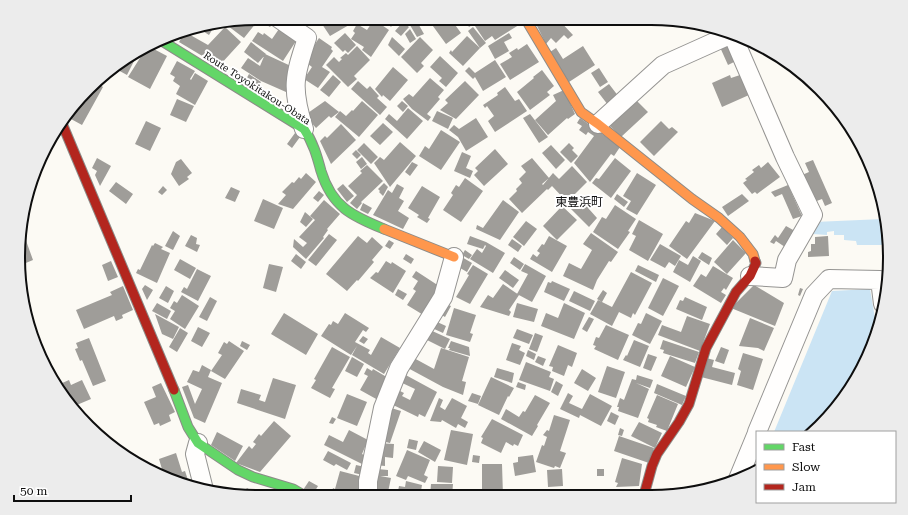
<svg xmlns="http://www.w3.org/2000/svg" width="908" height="515" font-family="'Roboto Serif','Noto Sans JP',serif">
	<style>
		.water { fill: #cbe4f4 }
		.building { fill: #9f9d99 }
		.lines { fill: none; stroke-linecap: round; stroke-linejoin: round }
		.street-casing { stroke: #959492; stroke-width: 20 }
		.fast-casing { stroke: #8c8b88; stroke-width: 11 }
		.slow-casing { stroke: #8c8b88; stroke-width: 11 }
		.jam-casing { stroke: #8c8b88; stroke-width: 11 }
		.street { stroke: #fffefd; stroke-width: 18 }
		.fast { stroke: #63d668; stroke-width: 9 }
		.slow { stroke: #ff974d; stroke-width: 9 }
		.jam { stroke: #b3261e; stroke-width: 9 }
		.labels { text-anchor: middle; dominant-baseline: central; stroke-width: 4; stroke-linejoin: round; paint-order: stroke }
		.street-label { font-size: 10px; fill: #0e0e0e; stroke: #fff }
		.quarter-label { font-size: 12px; fill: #0e0e0e; stroke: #fff }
		.rim { fill: none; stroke: #0e0e0e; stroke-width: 2 }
	</style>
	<rect width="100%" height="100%" fill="#fcfaf4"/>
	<path class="water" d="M883,219L885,245H857L856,241L844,240V235H834V231L827,232V235L813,234L809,236L814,222Z
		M870,289L876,324L858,377L820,427L814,432H774L832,291Z"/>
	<path class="building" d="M260,18L244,38L228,26L231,22Z
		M270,18L274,22L270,27L265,24Z
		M302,18H317L310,24Z
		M323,18H345L349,25L330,36L320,21L324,19Z
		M411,18H415L424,34L417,37L407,20Z
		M435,18H450L461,33L446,44L430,22Z
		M463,18H479L476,20L477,22L469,27Z
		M487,18H519L522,23L495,40L492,36L485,41L475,26Z
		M533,18H557L573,35L568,39L564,35L556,43L551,38L546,44Z
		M393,20L395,22L391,27L389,25Z
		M376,21L389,30L371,57L362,50L364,47L351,39L355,33L353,31L357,24L367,30L371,24L373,26Z
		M403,22L409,27L401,36L395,31Z
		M215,25L209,35L198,28Z
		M705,25L713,26L718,28L708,32Z
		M281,26L298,38L283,61L252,41L258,32L263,35L264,33L272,39Z
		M225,27L241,42L219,66L179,42L185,32L208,45Z
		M473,27L486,43L480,48L468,31Z
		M410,29L416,39L410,43L405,34Z
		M345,33L356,45L348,53L345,50L343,52L334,43Z
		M509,33L512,38L504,42L509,51L495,59L488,46Z
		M467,36L480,48L463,66L449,53L451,50L452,52Z
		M392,37L405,49L399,56L388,45Z
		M420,37L433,50L421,63L424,66L417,73L401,57Z
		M319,38L332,47L331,49L333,51L322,67L330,72L318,88L304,79L312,67L304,61Z
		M728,41L738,60L728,65L719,45Z
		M251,42L266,54L258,63L244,52Z
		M527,44L539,62L510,80L500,64L512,57L509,53L517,48L518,50Z
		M357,46L370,60L354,76L357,79L348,87L326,65L334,57L339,62L342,59L340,58L346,53L348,55Z
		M583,46L595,65L569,82L550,52L556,48L563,59Z
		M150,47L167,56L150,89L128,77L145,50Z
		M265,54L293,67L287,81L290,82L286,92L261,81L241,68L248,58L260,66Z
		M440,56L458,73L446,87L439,81L442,78L430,67Z
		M131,57L135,59L127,75L116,69L118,64Z
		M495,60L506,77L483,91L475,77L473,79L465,71L469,67L475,73Z
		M177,61L195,71L190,79L191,80L195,73L208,81L195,105L176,94L180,86L173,81L175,77L170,74Z
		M393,67L408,80L390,101L383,95L382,97L375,89Z
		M599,68L608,82L600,87L591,73Z
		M542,70L554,86L547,92L550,95L530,110L517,92L534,78L533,77Z
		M249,74L261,82L256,90L244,83Z
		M333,75L341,82L329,97L320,90Z
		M730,75L731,78L740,75L749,95L722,107L712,83Z
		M430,78L444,90L438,97L440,99L427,114L431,117L428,121L412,109L403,99L409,94L413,97Z
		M358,81L367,89L370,86L379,96L377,98L387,107L380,115L351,89Z
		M465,81L479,95L456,119L440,110L448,103L445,100Z
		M97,83L103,87L82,125L71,119L69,114Z
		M609,84L619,97L608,105L598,92Z
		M505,87L515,101L519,99L527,111L495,132L488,121L494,116L487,106L485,108L483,105L498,95L497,93Z
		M564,90L575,114L568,119L567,118L548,135L535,120L556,101L553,95Z
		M634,98L648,112L621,137L607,123Z
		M177,99L194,106L186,122L170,115Z
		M325,101L339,112L331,118L329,116L316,128L305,115Z
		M362,101L378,115L359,137L335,117L340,111L346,116L352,110L353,111Z
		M402,101L408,106L403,112L397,106Z
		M408,108L423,121L407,139L385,119L389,114L397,121Z
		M437,111L453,118L448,129L432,121Z
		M530,114L548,137L539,143L523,118Z
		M476,118L488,137L466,151L458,137L449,130L454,125L459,129Z
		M580,118L620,147L614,156L611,154L590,182L574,163L594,136L588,132L586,135L579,130L582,126L577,123Z
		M146,121L161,128L150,151L135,144Z
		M661,121L669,129L672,127L678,132L654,156L640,142Z
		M383,123L393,132L380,145L370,136Z
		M341,124L356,140L331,164L320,141L325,136L327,138Z
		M441,130L460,142L441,170L419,156L425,146L429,149Z
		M295,133L300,137L292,148L287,144Z
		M400,142L416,156L390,187L374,163L380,157L384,160Z
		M364,143L378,157L371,164L357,150Z
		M569,143L574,148L572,150L578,156L571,163L560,152Z
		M551,145L565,160L556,169L542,153Z
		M495,149L508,164L484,186L474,175L478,171L475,168Z
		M356,150L361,155L357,159L352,154Z
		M462,152L471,156L466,168L473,171L470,178L454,171Z
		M362,157L367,164L361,169L356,162Z
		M97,158L111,166L100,186L95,175L97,171L92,168Z
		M532,158L549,178L542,184L543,185L553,173L559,179L572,166L587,182L567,202L552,186L548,190L547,189L522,213L509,199L517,191L516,189L522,183L519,179L526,172L521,166Z
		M615,158L631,171L611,198L592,183L596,178L599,179Z
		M181,159L192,173L187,177L189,179L179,186L171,174L176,162Z
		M813,160L832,203L825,206L822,199L814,202L802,175L809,172L805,163Z
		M412,162L418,165L410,176L405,172Z
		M768,162L780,177L757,194L755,192L752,194L743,183L747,180L745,179L754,172L752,170L759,165L761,168Z
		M367,165L383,181L361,202L362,203L357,209L350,203L357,195L348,186L362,173L360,171Z
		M306,173L316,182L293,209L278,204L286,195L282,192L292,182L294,183L299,177L301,179Z
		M637,173L656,185L637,215L626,209L631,201L623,196Z
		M465,178L483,191L461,222L443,210L453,195L451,193L456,185L459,187Z
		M116,182L133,194L126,204L109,191Z
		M384,183L388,187L383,196L379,192L380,191L378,189Z
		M343,184L354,196L347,202L337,189Z
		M397,184L404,188L399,198L404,201L398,211L409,218L403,229L373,215L388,190L392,193Z
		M788,185L802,216L793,219L782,194L775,197L771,192Z
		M163,186L167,190L162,195L158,192Z
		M422,186L440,197L428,218L430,219L427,223L417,217L419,215L408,208Z
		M231,187L240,191L235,202L225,198Z
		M319,191L324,195L318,202L313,198Z
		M27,193L30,200L26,202V195Z
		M617,194L628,202L624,207L614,199Z
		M742,194L749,201L728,216L722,207Z
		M580,195L592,206L589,209L597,218L589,227L569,207Z
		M263,199L283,208L274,229L254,221Z
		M324,200L340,214L327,229L328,230L323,237L324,238L306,259L293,247L294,239L303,247L307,243L299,237L315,220L310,216Z
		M503,200L519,212L500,240L476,229L477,225L483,228Z
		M363,203L372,208L368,214L360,210Z
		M615,205L636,219L628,231L630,232L618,249L593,232L602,217L606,219Z
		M562,206L577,220L557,240L543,226Z
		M305,212L313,219L306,227L300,222Z
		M695,213L715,221L687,259L669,246L686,221L689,223Z
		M639,220L663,234L648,261L629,250L636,236L632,234Z
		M526,221L537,229L524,246L513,237Z
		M786,226L795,231L785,247L776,241L774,244L770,242L775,235L778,238Z
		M722,227L733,238L727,245L716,234Z
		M173,231L180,236L173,250L165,246Z
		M591,233L618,252L611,262L609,261L597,280L593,290L563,276L569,263L581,269L592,250L583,244Z
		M329,234L337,240L316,266L308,260Z
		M24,235L33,260L21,265L20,261L22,236Z
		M191,235L197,238L196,244L200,245L197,252L185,246Z
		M358,236L367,243L372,237L383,247L372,260L374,262L358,281L357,280L347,291L326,274Z
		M470,236L486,242L505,253L493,273L470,259L477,249L482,253L486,246L485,245L483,249L467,244Z
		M549,236L567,246L552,272L530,259L533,254L537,257L540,253L537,251L542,244L544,245Z
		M828,236L829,256L808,257V252L811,251V244H815V237Z
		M512,239L522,246L518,252L508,245Z
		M389,240L394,243L390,249L385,246Z
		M733,240L746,253L727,274L714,262Z
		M155,243L163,247L161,249L170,253L157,283L136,273L138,269L140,270L152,245L153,246Z
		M660,244L681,256L675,266L669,262L665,268L650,260Z
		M465,250L472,255L469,259L462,255Z
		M702,252L712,258L709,265L698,258Z
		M296,254L306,262L301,269L291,261Z
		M406,254L414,259L411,264L403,259Z
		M460,256L472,263L467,272L455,265Z
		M693,256L701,261L690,282L673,272L679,260L688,265Z
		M514,257L524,264L520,270L510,263Z
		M180,259L196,268L190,279L174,270Z
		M111,261L118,277L108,281L102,265Z
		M386,261L391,264L392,262L406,271L393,293L370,278L376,272L378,273Z
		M269,264L283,267L276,292L263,288Z
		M525,264L546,276L532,302L517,294L528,274L521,271Z
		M473,265L488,274L470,304L456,297L469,275L467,274Z
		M638,265L659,275L656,282L635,271Z
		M713,266L733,278L726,290L724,288L721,292L726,295L721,303L693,286L701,274L706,277Z
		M197,269L211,276L198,301L181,292L184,287L187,289Z
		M505,270L519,280L513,288L499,278Z
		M416,271L439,286L425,316L407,305L416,291L413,289L418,281L412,277Z
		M631,272L652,283L635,315L633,313L631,318L619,312L612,326L590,314L598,300L612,307Z
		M663,278L679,286L663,316L648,308Z
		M552,281L570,289L564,301L544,292L548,282L551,283Z
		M503,284L519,295L509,310L511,312L509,316L480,307L488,295L493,298Z
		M145,285L153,290L147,300L142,289Z
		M754,285L784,303L775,326L731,308Z
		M123,286L133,310L122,315L123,318L116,321L114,316L84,329L76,310L112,295L110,292Z
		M166,286L174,291L168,303L159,298Z
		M800,288L803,289L800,296L798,295Z
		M398,289L407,294L403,300L395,295Z
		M603,290L607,293L602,302L597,299Z
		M574,291L595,301L590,311L569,301Z
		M182,295L199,306L185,329L170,319L175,311L170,308L174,301L177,303Z
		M210,297L217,301L207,321L199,317Z
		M685,297L707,307L702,320L676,309L680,300L683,301Z
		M157,303L171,311L167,319L152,311Z
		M517,303L538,309L534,322L513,317Z
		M564,303L585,313L574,339L541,326L546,313L558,318Z
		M446,304L451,306L445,317L440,314Z
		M454,308L476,315L470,333L473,334L470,342L446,335Z
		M284,313L318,334L306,355L271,334Z
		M345,313L369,328L366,332L363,330L355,342L370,350L368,353L371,355L381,337L400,348L384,374L352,355L357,346L351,355L321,336L329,324L331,325L333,321L338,324Z
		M646,313L662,321L650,344L632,335L638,323L641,324Z
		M155,314L179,327L173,339L162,334Z
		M687,316L710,324L700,351L658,335L662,325L681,332Z
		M589,317L594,319L587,332L582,329Z
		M750,318L774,328L764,351L758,348L739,346Z
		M435,321L446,326L443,333L432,328Z
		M606,325L629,335L618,360L594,349L596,346L593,345L596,337L599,338Z
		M198,327L210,333L202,347L191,341Z
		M180,328L188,333L177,352L169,347Z
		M517,329L533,335L529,344L513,338Z
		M430,330L450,339L445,349L425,339Z
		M535,333L543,336L537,352L529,349Z
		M363,336L368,339L364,344L359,341Z
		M89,338L106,381L93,386L82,360L80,361L75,349L78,348L76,343Z
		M634,340L649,346L640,367L623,360L626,355L627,356Z
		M663,340L699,352L695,363L663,353L664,350L660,349Z
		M229,341L244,351L225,379L211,371L222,355L218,353L224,342L227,344Z
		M242,341L250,345L247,350L240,346Z
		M451,341L469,347L470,356L449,350L450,348H448Z
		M512,343L521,346L519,350L525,353L520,365L506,360Z
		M558,345L577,353L572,367L568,365L564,376L552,371L553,367L549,366Z
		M332,347L350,357L332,388L335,389L330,398L311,388L316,380L314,379Z
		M721,347L729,350L724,364L715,361Z
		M441,348L469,357L462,381L466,382L463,395L443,387L406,367L412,357L434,369Z
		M528,350L536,354L534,360L526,356Z
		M743,353L763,359L753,390L737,385L741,371L738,369Z
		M648,354L657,357L651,371L643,368Z
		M538,356L546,359L543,366L535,362Z
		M670,356L695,367L686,387L661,376Z
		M352,357L364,364L357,377L345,371Z
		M706,358L714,360L712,367L735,373L732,385L701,377Z
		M526,362L551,372L549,377L554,379L550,391L519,380Z
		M202,365L211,370L208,377L222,383L205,423L194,418L182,387L188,385L195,404L202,389L187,382L193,370L199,372Z
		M607,366L625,372L616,398L598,392Z
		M367,368L372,371L373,369L390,379L378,400L360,390L368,376L364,374Z
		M497,368L514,373L512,383L494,377Z
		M582,369L596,378L588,391L574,383Z
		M402,373L437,392L425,417L419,414L418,417L389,403L396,389L404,393L402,396L410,400L415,389L398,381Z
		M637,375L653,380L650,388L636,383L649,389L638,418L618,411L619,407H617L620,398L624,400L632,379L636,380Z
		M491,377L514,388L509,397L508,396L499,415L478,405Z
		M273,378L296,385L285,419L237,403L241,389L261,395L259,400L265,402Z
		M69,380L71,385L82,380L91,399L72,407L60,384Z
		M556,381L563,385L558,396L551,392Z
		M518,382L526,385L525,390L516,387Z
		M161,383L175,412L169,415L171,421L160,426L159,423L154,425L144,402L156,397L152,387Z
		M657,384L686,396L682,405L654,393Z
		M472,393L481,396L478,404L468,401Z
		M568,393L573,396L569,403L582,409L590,394L612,406L601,426L580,415L579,418L560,409Z
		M347,394L367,402L357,426L337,418Z
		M535,395L550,403L537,425L538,426L532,436L501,419L506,409L519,417L523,411L525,412Z
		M657,395L678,404L667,431L656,427L657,425L648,422L649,419L647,418Z
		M439,398L443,400L440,407L445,410L452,398L467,406L461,418L468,422L465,428L458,424L456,428L442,420L441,422L430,421Z
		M388,407L401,411L390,443L377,440Z
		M611,412L619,416L615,425L607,421Z
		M554,415L570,420L560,451L566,453L560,468L555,466L554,468L536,462L542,445L544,446L547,437L543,435L547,430L549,431Z
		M332,417L336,419L333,424L329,423Z
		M492,419L523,435L518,446L514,444L513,446L506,442L501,453L481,443L483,438L481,437Z
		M274,421L291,436L260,472L236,463L249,446L252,449L256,444L253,442L259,434L261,436Z
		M639,422L662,433L655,448L631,436Z
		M620,428L624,430L622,436L618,435Z
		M349,430L368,440L362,454L366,456L362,464L324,445L329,435L343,442Z
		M451,430L473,434L467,465L444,460Z
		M217,432L243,446L235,461L211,445Z
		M619,436L654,448L649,463L614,451Z
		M409,439L418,441L416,450L407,448Z
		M424,441L441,450L435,462L418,452Z
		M377,443L394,444L393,458L385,457V466L375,465Z
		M407,450L430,460L424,475L428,477L425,483L408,476L406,480L396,476Z
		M328,451L351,463L347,470L336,464L334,466L323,460Z
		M176,453L182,472L185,471L190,486L164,476L159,459Z
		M473,455L480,456L479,463L472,462Z
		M533,455L536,472L515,476L513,463L518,462V457Z
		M622,458L642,464L639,486L616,487L618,483L615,482Z
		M482,464H502L503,496H482Z
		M356,465L365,467L363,475L354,473Z
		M438,466L453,467L452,483L437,482Z
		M377,469L388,470V476H377Z
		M562,469L563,486L548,487L547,470Z
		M597,469H604V476H597Z
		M340,471L363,477L358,496H331L333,488L335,489Z
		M375,475L391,478L388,492L372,489Z
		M309,481L318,486L312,496L303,490Z
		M406,481L422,485L421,491L424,492V496H397L399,486L405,487Z
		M431,484H453L452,496H430Z
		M247,488L255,493L252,496H241Z
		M670,488L687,494L667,495Z
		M316,490L321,492L328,496H313Z"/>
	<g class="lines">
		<defs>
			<path id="street" d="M278,18L307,38C294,77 291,88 304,129
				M732,34L785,157L813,215L787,260L783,278L750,276
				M598,124L663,65L732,34
				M757,432L814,295L829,279L880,280L883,304
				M198,443L195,454L204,490
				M738,479L757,433
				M368,496V481L383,408L399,368L443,297L454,257"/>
			<path id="fast" d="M162,41L304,129C313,142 317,156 321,171C332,207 352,216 384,229
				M174,390L188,427L198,443L238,470L253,477L293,489L305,496"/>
			<path id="slow" d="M525,18L581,112L598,124L692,199L719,218L740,237L753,254L755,261
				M384,229L454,257"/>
			<path id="jam" d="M61,121L174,390
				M644,495L652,466L657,454L679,422L689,404L706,348L736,292L750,276L756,263L755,261"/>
		</defs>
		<use href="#street" class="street-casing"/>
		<use href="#fast" class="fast-casing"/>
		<use href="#slow" class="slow-casing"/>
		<use href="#jam" class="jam-casing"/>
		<use href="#street" class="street"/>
		<use href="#fast" class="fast"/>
		<use href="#slow" class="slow"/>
		<use href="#jam" class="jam"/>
	</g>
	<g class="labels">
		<g class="street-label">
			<text transform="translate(257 88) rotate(33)">Route Toyokitakou-Obata</text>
		</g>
		<g class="quarter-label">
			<text x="579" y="202">東豊浜町</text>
		</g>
	</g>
	<path d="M0 0H908V515H0ZM257 25H651A232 232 0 0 1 883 257V258A232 232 0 0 1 651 490H257A232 232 0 0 1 25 258V257A232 232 0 0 1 257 25Z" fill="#ececec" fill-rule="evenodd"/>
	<path class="rim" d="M257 25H651A232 232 0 0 1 883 257V258A232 232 0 0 1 651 490H257A232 232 0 0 1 25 258V257A232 232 0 0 1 257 25Z"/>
	<rect x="756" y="431" width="140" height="72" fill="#ffffff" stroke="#9f9f9f"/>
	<rect x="764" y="444" width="20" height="6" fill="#63d668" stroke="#9f9f9f"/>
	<text x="792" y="451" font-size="12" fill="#0e0e0e">Fast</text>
	<rect x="764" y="464" width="20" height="6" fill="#ff974d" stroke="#9f9f9f"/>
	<text x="792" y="471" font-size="12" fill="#0e0e0e">Slow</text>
	<rect x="764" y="484" width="20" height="6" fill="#b3261e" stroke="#9f9f9f"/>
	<text x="792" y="491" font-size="12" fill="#0e0e0e">Jam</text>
	<path d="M14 495v6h117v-6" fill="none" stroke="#0e0e0e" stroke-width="2"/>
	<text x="20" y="495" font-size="12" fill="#0e0e0e" stroke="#ffffff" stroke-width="3" paint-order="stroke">50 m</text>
</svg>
